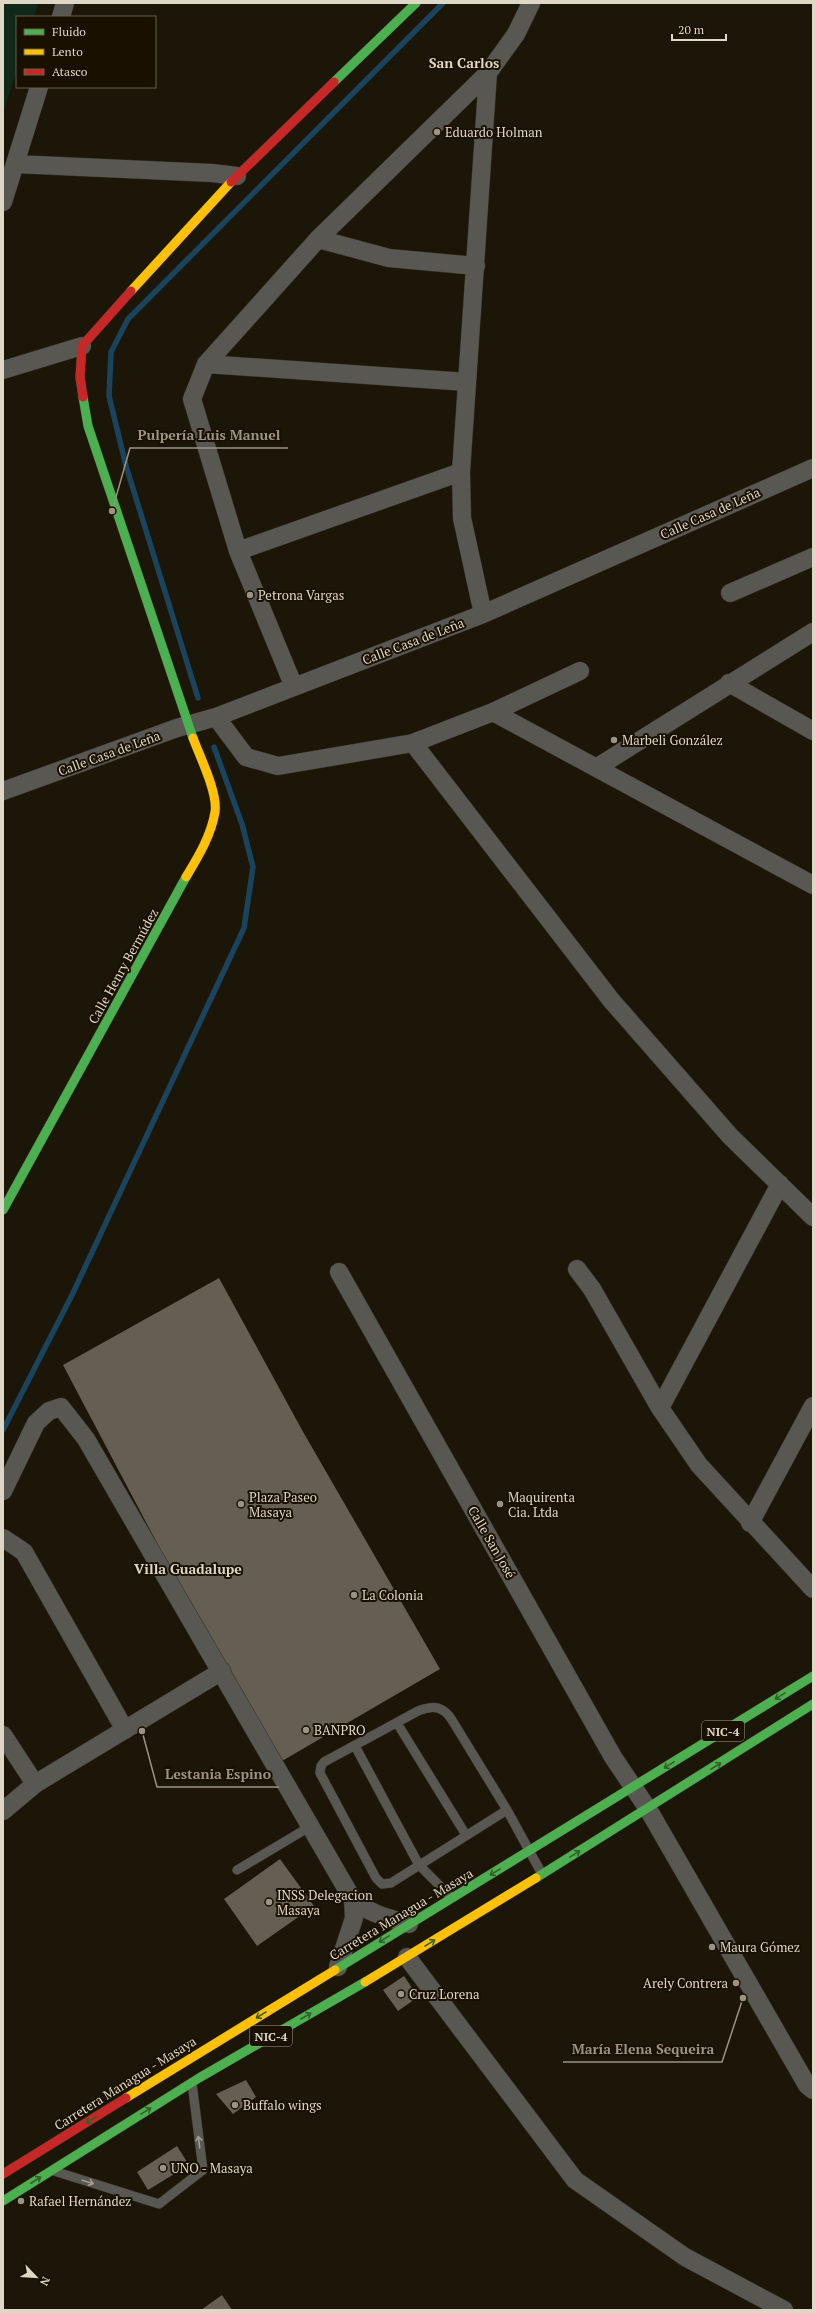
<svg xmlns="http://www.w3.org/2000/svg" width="816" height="2313" font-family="'PT Serif',serif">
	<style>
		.green { fill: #0f2818 }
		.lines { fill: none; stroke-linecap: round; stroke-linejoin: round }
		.stream { stroke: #1a445d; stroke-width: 5.5 }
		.building { fill: #645f52 }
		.lane-casing { stroke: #363024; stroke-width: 10 }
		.street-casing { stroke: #363024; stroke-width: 19 }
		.fast-casing { stroke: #363024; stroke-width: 10 }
		.slow-casing { stroke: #363024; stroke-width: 10 }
		.jam-casing { stroke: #363024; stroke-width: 10 }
		.lane { stroke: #595751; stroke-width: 9 }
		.street { stroke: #595751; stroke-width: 18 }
		.fast { stroke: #4caf50; stroke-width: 9 }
		.slow { stroke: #ffc107; stroke-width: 9 }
		.jam { stroke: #c62828; stroke-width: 9 }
		.oneway { stroke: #326028 }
		.oneway2 { stroke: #a39d91 }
		.poi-dot { fill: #9b9384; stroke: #191000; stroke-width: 1.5 }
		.labels { text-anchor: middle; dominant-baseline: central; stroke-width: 4; stroke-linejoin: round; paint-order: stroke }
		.shield { fill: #191000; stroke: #a49b8b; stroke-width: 1 }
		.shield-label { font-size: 12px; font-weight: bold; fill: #dfd7c6 }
		.poi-label { font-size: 13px; fill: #dfd7c6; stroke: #191000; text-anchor: start }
		.street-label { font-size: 13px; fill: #dfd7c6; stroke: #191000 }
		.neighbourhood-label { font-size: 14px; font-weight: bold; fill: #dfd7c6; stroke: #191000 }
		.leader { fill: none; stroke: #9b9384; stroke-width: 1.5 }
		.callout-dot { fill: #9b9384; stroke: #191000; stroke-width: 1.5 }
		.callout-label { font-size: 14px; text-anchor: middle; font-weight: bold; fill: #9b9384; stroke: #191000; stroke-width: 4; stroke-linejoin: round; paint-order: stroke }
	</style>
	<rect width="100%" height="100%" fill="#1c1608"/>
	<path class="green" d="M3,3H38L34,17H17V70L3,113Z"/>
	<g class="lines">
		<path class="stream" d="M198,698L126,466L109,396L111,352L128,319L443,3
			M3,1430L72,1295L244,928L253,867L242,824L214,747"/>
	</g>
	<path class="building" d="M219,1278L302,1430L440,1669L282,1761L176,1579L63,1365Z
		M280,1859L314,1906L257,1946L224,1899Z
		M404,1976L418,1997L398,2011L383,1990Z
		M246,2080L256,2097L233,2114L216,2094Z
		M177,2146L189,2165L148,2190L137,2172Z
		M222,2295L232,2310H201Z"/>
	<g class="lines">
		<defs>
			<path id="lane" d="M397,1723L466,1835
				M355,1746L419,1865L451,1897
				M507,1810L391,1883L382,1884L376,1878L320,1773L321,1766L324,1762L418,1711C434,1705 443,1706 452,1720L507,1810L542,1874
				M237,1870L311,1826
				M54,2171L159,2204L203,2170L192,2083"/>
			<path id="street" d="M61,17L65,3
				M15,164L212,173L237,176
				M3,202L39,87
				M318,239L389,258L476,266
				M206,364L467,382
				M3,370L82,346
				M238,551L461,472
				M730,593L813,557
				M483,614L462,518L461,472L488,73
				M729,683L813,731
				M294,687L238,551L192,399L206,364L318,239L488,73L516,34L531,3
				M493,712L813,885
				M216,717L246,757L278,766L413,743L493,712L580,671
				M413,743L611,1000L730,1136L813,1217
				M596,768L813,632
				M3,791L177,728L216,717L483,614L813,468
				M577,1269L592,1289L660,1408L699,1465L813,1589
				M339,1272L613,1757L648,1809L807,2085L813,2090
				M660,1408L780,1184
				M3,1491L36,1423L49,1411L61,1407L86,1439L353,1900C370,1914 389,1918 409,1924
				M750,1523L813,1406
				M3,1538L24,1552L125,1730
				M3,1735L35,1784
				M3,1811L35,1784L222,1671
				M407,1957L575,2180L685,2257L784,2310
				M338,1967L354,1918L353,1900"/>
			<path id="fast" d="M334,82L416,3
				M83,397L88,426L193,738
				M3,1210L186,877
				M536,1878L813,1704
				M335,1970L813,1676
				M3,2201L199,2078L365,1982"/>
			<path id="slow" d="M131,291L231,182
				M186,877C198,857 211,836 215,812C218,793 200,757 193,738
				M365,1982L536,1878
				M126,2098L335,1970"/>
			<path id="jam" d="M231,182L334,82
				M83,397L80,377L82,346L131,291
				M3,2174L126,2098"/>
		</defs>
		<use href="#lane" class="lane-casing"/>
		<use href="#street" class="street-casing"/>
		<use href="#fast" class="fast-casing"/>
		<use href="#slow" class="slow-casing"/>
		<use href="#jam" class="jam-casing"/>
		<use href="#lane" class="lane"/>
		<use href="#street" class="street"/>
		<use href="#fast" class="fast"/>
		<use href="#slow" class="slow"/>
		<use href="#jam" class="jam"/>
	</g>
	<defs><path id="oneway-shaft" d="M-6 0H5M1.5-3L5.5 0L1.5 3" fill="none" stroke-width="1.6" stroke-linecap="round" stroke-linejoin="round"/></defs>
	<g class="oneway">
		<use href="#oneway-shaft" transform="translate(780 1696) rotate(148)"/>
		<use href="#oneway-shaft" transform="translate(669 1765) rotate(148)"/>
		<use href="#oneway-shaft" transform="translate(716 1766) rotate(-33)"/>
		<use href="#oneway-shaft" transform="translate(575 1854) rotate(-32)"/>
		<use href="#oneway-shaft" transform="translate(495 1872) rotate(149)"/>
		<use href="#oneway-shaft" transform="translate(384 1939) rotate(148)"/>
		<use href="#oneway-shaft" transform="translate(430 1943) rotate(-32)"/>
		<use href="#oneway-shaft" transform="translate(261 2015) rotate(148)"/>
		<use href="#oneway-shaft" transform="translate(306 2016) rotate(-30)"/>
		<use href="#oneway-shaft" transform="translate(146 2111) rotate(-32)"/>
		<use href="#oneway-shaft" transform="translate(91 2120) rotate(148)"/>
		<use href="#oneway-shaft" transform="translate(36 2180) rotate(-33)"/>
	</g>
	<g class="oneway2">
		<use href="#oneway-shaft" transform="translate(199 2142) rotate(-97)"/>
		<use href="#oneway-shaft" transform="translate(88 2182) rotate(18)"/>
	</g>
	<g class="poi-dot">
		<circle cx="437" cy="132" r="4"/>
		<circle cx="250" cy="595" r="4"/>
		<circle cx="614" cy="740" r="4"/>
		<circle cx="241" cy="1504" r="4"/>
		<circle cx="500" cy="1504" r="4"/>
		<circle cx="354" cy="1595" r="4"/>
		<circle cx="306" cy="1730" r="4"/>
		<circle cx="269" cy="1902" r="4"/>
		<circle cx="712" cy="1947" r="4"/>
		<circle cx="736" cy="1983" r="4"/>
		<circle cx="401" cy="1994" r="4"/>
		<circle cx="235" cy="2105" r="4"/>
		<circle cx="163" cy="2168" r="4"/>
		<circle cx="21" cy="2201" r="4"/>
	</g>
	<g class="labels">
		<g class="shield">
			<rect x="702" y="1721" width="42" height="20" rx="3"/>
			<rect x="250" y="2026" width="42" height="20" rx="3"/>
		</g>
		<g class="shield-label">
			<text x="723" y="1731">NIC-4</text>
			<text x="271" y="2036">NIC-4</text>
		</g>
		<g class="poi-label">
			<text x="445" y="132">Eduardo Holman</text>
			<text x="258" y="595">Petrona Vargas</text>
			<text x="622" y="740">Marbeli González</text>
			<text x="249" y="1497">Plaza Paseo<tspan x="249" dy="15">Masaya</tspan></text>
			<text x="508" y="1497">Maquirenta<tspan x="508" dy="15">Cia. Ltda</tspan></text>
			<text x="362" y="1595">La Colonia</text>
			<text x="314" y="1730">BANPRO</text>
			<text x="277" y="1895">INSS Delegacion<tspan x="277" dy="15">Masaya</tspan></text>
			<text x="720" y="1947">Maura Gómez</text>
			<text x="728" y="1983" text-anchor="end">Arely Contrera</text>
			<text x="409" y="1994">Cruz Lorena</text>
			<text x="243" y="2105">Buffalo wings</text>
			<text x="171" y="2168">UNO - Masaya</text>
			<text x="29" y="2201">Rafael Hernández</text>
		</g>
		<g class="street-label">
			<text transform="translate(710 513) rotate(-24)">Calle Casa de Leña</text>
			<text transform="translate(413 641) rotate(-21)">Calle Casa de Leña</text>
			<text transform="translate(109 753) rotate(-20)">Calle Casa de Leña</text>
			<text transform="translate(123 966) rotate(-61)">Calle Henry Bermúdez</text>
			<text transform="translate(492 1542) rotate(60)">Calle San José</text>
			<text transform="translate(401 1914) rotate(-31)">Carretera Managua - Masaya</text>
			<text transform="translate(125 2083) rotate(-32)">Carretera Managua - Masaya</text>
		</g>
		<g class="neighbourhood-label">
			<text x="464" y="62">San Carlos</text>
			<text x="188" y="1568">Villa Guadalupe</text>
		</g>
	</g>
	<path class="leader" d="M112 511L130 448H288M142 1731L157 1787H279M743 1998L722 2062H563"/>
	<g class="callout-dot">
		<circle cx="112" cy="511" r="4"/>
		<circle cx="142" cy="1731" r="4"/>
		<circle cx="743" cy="1998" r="4"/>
	</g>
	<g class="callout-label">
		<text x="209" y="440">Pulpería Luis Manuel</text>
		<text x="218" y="1779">Lestania Espino</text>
		<text x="643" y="2054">María Elena Sequeira</text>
	</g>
	<rect width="816" height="2313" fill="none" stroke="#dfd7c6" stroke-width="8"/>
	<rect x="16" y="16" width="140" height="72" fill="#191000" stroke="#68604f"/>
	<rect x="24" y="29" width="20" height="6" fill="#4caf50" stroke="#68604f"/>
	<text x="52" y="36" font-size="12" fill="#dfd7c6">Fluido</text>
	<rect x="24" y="49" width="20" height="6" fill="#ffc107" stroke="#68604f"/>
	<text x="52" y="56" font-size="12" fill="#dfd7c6">Lento</text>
	<rect x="24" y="69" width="20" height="6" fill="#c62828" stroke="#68604f"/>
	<text x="52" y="76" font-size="12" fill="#dfd7c6">Atasco</text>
	<g transform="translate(36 2277) rotate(115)" stroke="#191000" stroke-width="3" paint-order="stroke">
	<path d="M0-3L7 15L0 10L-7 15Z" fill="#dfd7c6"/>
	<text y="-6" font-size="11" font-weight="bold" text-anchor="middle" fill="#dfd7c6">N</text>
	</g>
	<path d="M672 34v6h54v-6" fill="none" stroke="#dfd7c6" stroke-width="2"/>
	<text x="678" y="34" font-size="12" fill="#dfd7c6" stroke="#191000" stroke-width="3" paint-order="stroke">20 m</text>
</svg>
